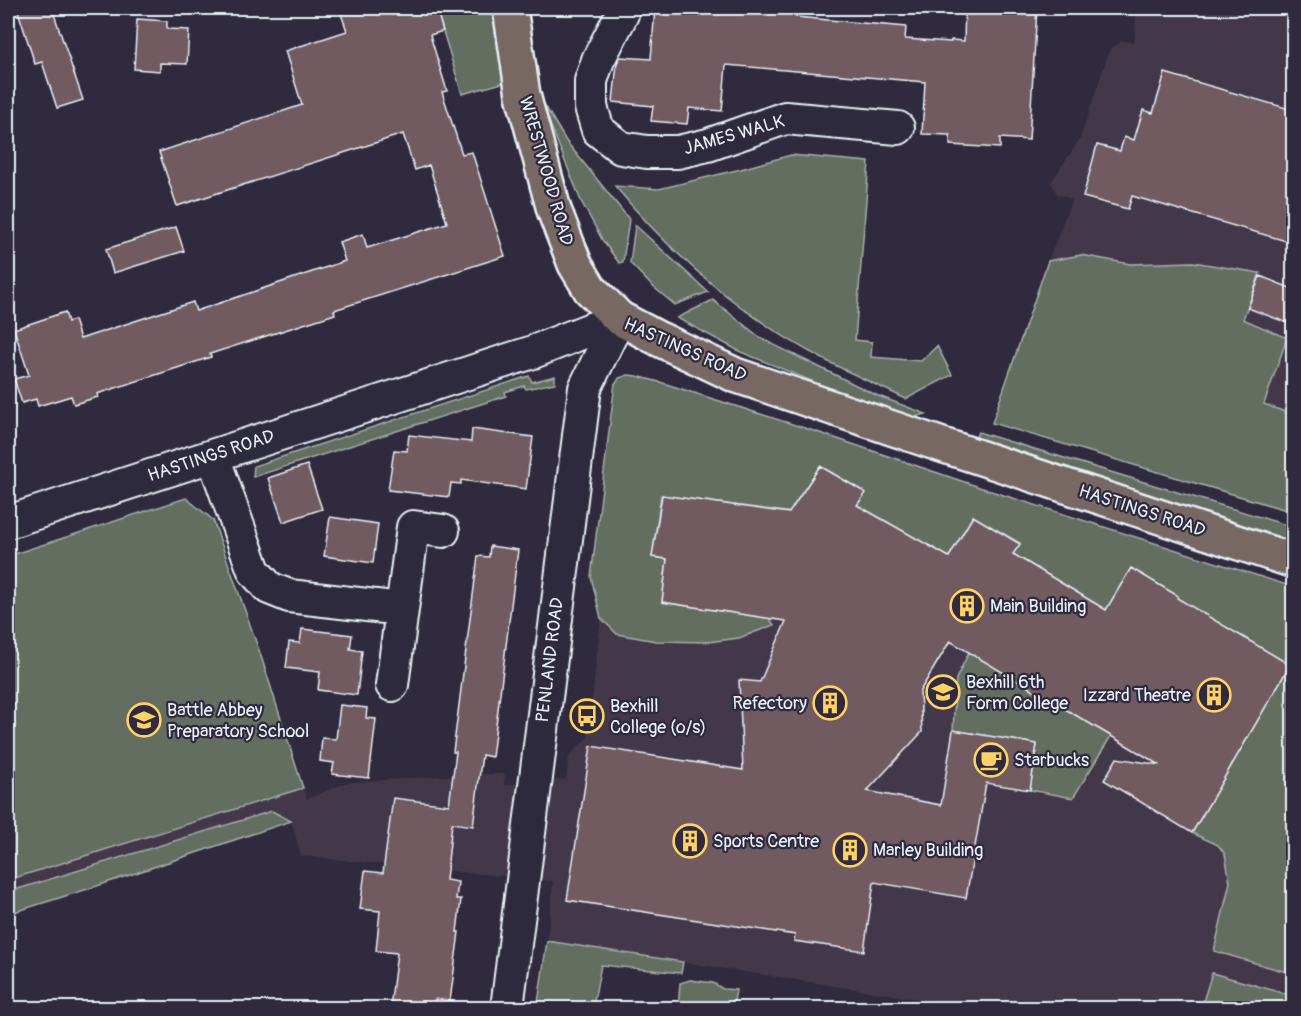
<svg xmlns="http://www.w3.org/2000/svg" width="1301" height="1016" font-family="Pangolin,sans-serif">
	<style>
		.built { fill: #433848 }
		.green { fill: #646d61; stroke: #a6afac; stroke-width: 1.5 }
		.building { fill: #715a61; stroke: #e8f1f8; stroke-width: 1.5 }
		.lines { fill: none; stroke-linecap: round; stroke-linejoin: round }
		.street-casing { stroke: #e8f1f8; stroke-width: 36 }
		.primary-casing { stroke: #e8f1f8; stroke-width: 38 }
		.street { stroke: #2f2a3d; stroke-width: 32 }
		.primary { stroke: #776864; stroke-width: 33 }
		.labels { text-anchor: middle; dominant-baseline: central; stroke-width: 4.5; stroke-linejoin: round; paint-order: stroke }
		.street-label { font-size: 18px; fill: #e8f1f8; stroke: #2f2a3d }
		.poi-label { font-size: 18px; fill: #e8f1f8; stroke: #2f2a3d; text-anchor: start }
	</style>
	<rect width="100%" height="100%" fill="#2f2a3d"/>
	<filter id="ink" filterUnits="userSpaceOnUse"><feTurbulence type="fractalNoise" baseFrequency=".0167" numOctaves="2"/><feDisplacementMap in="SourceGraphic" scale="12" xChannelSelector="R" yChannelSelector="G"/><feConvolveMatrix kernelMatrix="1 2 1 2 8 2 1 2 1" color-interpolation-filters="sRGB"/></filter>
	<g filter="url(#ink)">
		<path class="built" d="M1137,8H1293V512L992,423L1048,261L1072,199L1057,194L1051,182L1080,139L1110,49L1122,41L1134,42Z
			M628,375L637,376L663,383L817,432L994,492L1293,587V1008H938V1002L547,941L553,881L301,856L291,821L91,888L8,914V556L186,498L213,520L260,653L307,799L345,783L354,782L476,774H505L504,785L566,779L569,756L588,737L601,618L591,577L615,383L617,382L619,378Z"/>
		<path class="green" d="M436,8H494L506,82L462,94Z
			M538,94L566,141L629,219L623,262L619,263L603,241L581,201Z
			M791,155L869,162L855,340L872,342L871,357L921,361L937,346L952,375L906,399C879,386 850,373 823,359C743,317 673,256 615,186L659,189L741,169Z
			M635,226H636L708,292L675,305L651,285L630,263Z
			M1081,255L1130,264L1193,262L1260,273L1243,319L1287,338L1264,404L1293,415V512L992,423L1048,261Z
			M713,300L762,339L876,395L926,414L905,419L741,352L677,318Z
			M628,375L637,376L663,383L817,432L994,492L1293,587V974L1214,951L1230,882L1225,854L1218,845L1192,833L1290,665L1203,614L1170,610L1178,596L1131,568L1106,610L1013,554L1020,543L973,516L949,557L857,505L865,492L820,466L794,505L801,514L661,495L652,557L667,559L662,602L769,618L774,625L739,638L708,642L656,641L617,634L601,618L591,577L615,383L617,382L619,378Z
			M529,376L532,382L555,376V383L526,389L524,386L505,392L506,396L253,477L254,466Z
			M978,432L1293,527V545L974,442Z
			M186,498L213,520L260,653L303,788L8,880V556Z
			M969,652L1111,736L1073,798L1030,790L1037,744L953,730L956,679Z
			M272,811L291,821L91,888L8,914V892Z
			M547,941L683,962L681,973L601,965L593,1007L538,1003Z
			M1212,973L1293,996V1008H1201Z
			M690,980L713,983L723,989L736,990L733,1008H678L680,983Z"/>
		<path class="building" d="M17,8H52L83,100L57,108L42,62L35,64Z
			M339,8H436L443,31L430,35L447,91L442,92L462,154L472,152L505,256L334,310L335,314L210,354L211,357L97,394L98,397L74,404L71,396L38,406L36,399L22,403L14,379L29,375L14,329L65,312L68,322L74,320L80,339L193,302L196,311L345,261L339,242L363,234L367,248L447,223L429,165L415,170L403,134L177,206L159,152L302,105L285,51L347,31Z
			M655,8H797L796,17L906,27L905,39L951,42V40L964,41L965,8H1037L1029,140L1000,138V148L950,145V135L922,134L925,82L726,65L722,111L689,108L687,124L651,121L653,106L613,102L617,63L620,57L651,59Z
			M137,19L167,21V29L189,30L187,64L160,63V71L134,69Z
			M1165,73L1293,110V243L1132,196L1128,209L1083,197L1097,145L1120,151L1124,137L1134,140L1143,110L1153,113Z
			M176,227L184,251L113,273L106,249Z
			M1260,276L1293,289V325L1248,308Z
			M472,429L533,437L526,489L461,480V484L451,483L449,497L388,490L394,450L407,451L409,435L471,442Z
			M307,465L322,509L283,522L268,478Z
			M820,466L866,493L857,505L949,557L973,516L1020,544L1013,554L1106,610L1131,568L1178,596L1177,598L1290,665L1192,833L1104,780L1117,758L1160,765L950,641L920,691L922,732L867,791L941,805L953,730L1037,744L1030,790L986,783L966,898L874,882L864,951L794,941L795,935L567,900L591,746L743,770L739,680L760,682L786,621L662,602L667,559L652,557L662,495L789,513Z
			M330,517L378,524L373,563L324,556Z
			M490,546L518,550L492,757L482,755L473,826L452,823L446,880L458,882L456,899H461L457,932H459L450,1001L435,999L434,1008H390L397,953L376,951L380,911L360,909L365,871L383,873L393,798L449,805L456,752H453L478,556L489,557Z
			M302,629L352,635L350,649L362,651L357,695L318,690L320,672L286,668L289,642L300,643Z
			M340,705L367,708L366,718L376,719L369,778L332,774L334,763L320,761L322,738L336,739Z"/>
		<g class="lines">
			<defs>
				<path id="street" d="M623,8L622,14L598,60L591,81V107L598,130L621,148L647,152H678L708,145L785,118L898,128
					M213,456L254,571L269,588L289,596L402,609
					M8,522L533,352L619,318
					M392,685L413,527L443,531
					M507,1008L585,388L619,318"/>
				<path id="primary" d="M510,8L523,95L554,210L575,264L590,289L619,318L659,339L735,375L942,445L1294,561"/>
			</defs>
			<use href="#street" class="street-casing"/>
			<use href="#primary" class="primary-casing"/>
			<use href="#street" class="street"/>
			<use href="#primary" class="primary"/>
		</g>
	</g>
	<defs>
		<symbol id="building-ring" viewBox="-11 -11 22 22"><circle r="9.5" fill="#2f2a3d" stroke="#ffd166" stroke-width="1.5"/><path d="M-4-6H4V6H1V3H-1V6H-4ZM-2.5-4.3h1.7v1.8h-1.7ZM.8-4.3h1.7v1.8H.8ZM-2.5-1h1.7V.8h-1.7ZM.8-1h1.7V.8H.8Z" fill="#ffd166"/></symbol>
		<symbol id="university-ring" viewBox="-11 -11 22 22"><circle r="9.5" fill="#2f2a3d" stroke="#ffd166" stroke-width="1.5"/><path d="M0-5L7-2L0 1L-7-2ZM-4 1L0 2.5L4 1V4Q0 6-4 4Z" fill="#ffd166"/></symbol>
		<symbol id="bus-ring" viewBox="-11 -11 22 22"><circle r="9.5" fill="#2f2a3d" stroke="#ffd166" stroke-width="1.5"/><path d="M-5-6H5V4H4V6H2V4H-2V6H-4V4H-5ZM-3.5-4V0h7V-4ZM-3.5 1.2v1.5H-2V1.2ZM2 1.2v1.5H3.5V1.2Z" fill="#ffd166"/></symbol>
		<symbol id="school-ring" viewBox="-11 -11 22 22"><circle r="9.5" fill="#2f2a3d" stroke="#ffd166" stroke-width="1.5"/><path d="M0-5L7-2L0 1L-7-2ZM-4 1L0 2.5L4 1V4Q0 6-4 4Z" fill="#ffd166"/></symbol>
		<symbol id="cafe-ring" viewBox="-11 -11 22 22"><circle r="9.5" fill="#2f2a3d" stroke="#ffd166" stroke-width="1.5"/><path d="M-5.5-4.5H6V0H3Q3 3.5 0 3.5H-2.5Q-5.5 3.5-5.5 0ZM3-3.2v2h1.7v-2ZM-6 4.5H4V6H-6Z" fill="#ffd166"/></symbol>
	</defs>
	<g fill-rule="evenodd">
		<use href="#building-ring" x="948" y="587" width="38" height="38"/>
		<use href="#university-ring" x="924" y="673" width="38" height="38"/>
		<use href="#building-ring" x="1195" y="676" width="38" height="38"/>
		<use href="#building-ring" x="811" y="684" width="38" height="38"/>
		<use href="#bus-ring" x="568" y="697" width="38" height="38"/>
		<use href="#school-ring" x="125" y="701" width="38" height="38"/>
		<use href="#cafe-ring" x="972" y="741" width="38" height="38"/>
		<use href="#building-ring" x="671" y="822" width="38" height="38"/>
		<use href="#building-ring" x="831" y="831" width="38" height="38"/>
	</g>
	<g class="labels">
		<g class="street-label">
			<text transform="translate(734 135) rotate(-16)">JAMES WALK</text>
			<text transform="translate(546 171) rotate(74)">WRESTWOOD ROAD</text>
			<text transform="translate(685 350) rotate(24)">HASTINGS ROAD</text>
			<text transform="translate(211 456) rotate(-18)">HASTINGS ROAD</text>
			<text transform="translate(1142 511) rotate(18)">HASTINGS ROAD</text>
			<text transform="translate(550 660) rotate(-83)">PENLAND ROAD</text>
		</g>
		<g class="poi-label">
			<text x="990" y="606">Main Building</text>
			<text x="966" y="682">Bexhill 6th<tspan x="966" dy="21">Form College</tspan></text>
			<text x="1191" y="695" text-anchor="end">Izzard Theatre</text>
			<text x="807" y="703" text-anchor="end">Refectory</text>
			<text x="610" y="706">Bexhill<tspan x="610" dy="21">College (o/s)</tspan></text>
			<text x="167" y="710">Battle Abbey<tspan x="167" dy="21">Preparatory School</tspan></text>
			<text x="1014" y="760">Starbucks</text>
			<text x="713" y="841">Sports Centre</text>
			<text x="873" y="850">Marley Building</text>
		</g>
	</g>
	<rect width="1301" height="1016" fill="none" stroke="#2f2a3d" stroke-width="30"/>
	<rect x="15" y="15" width="1271" height="986" fill="none" stroke="#e8f1f8" stroke-width="2" filter="url(#ink)"/>
</svg>
